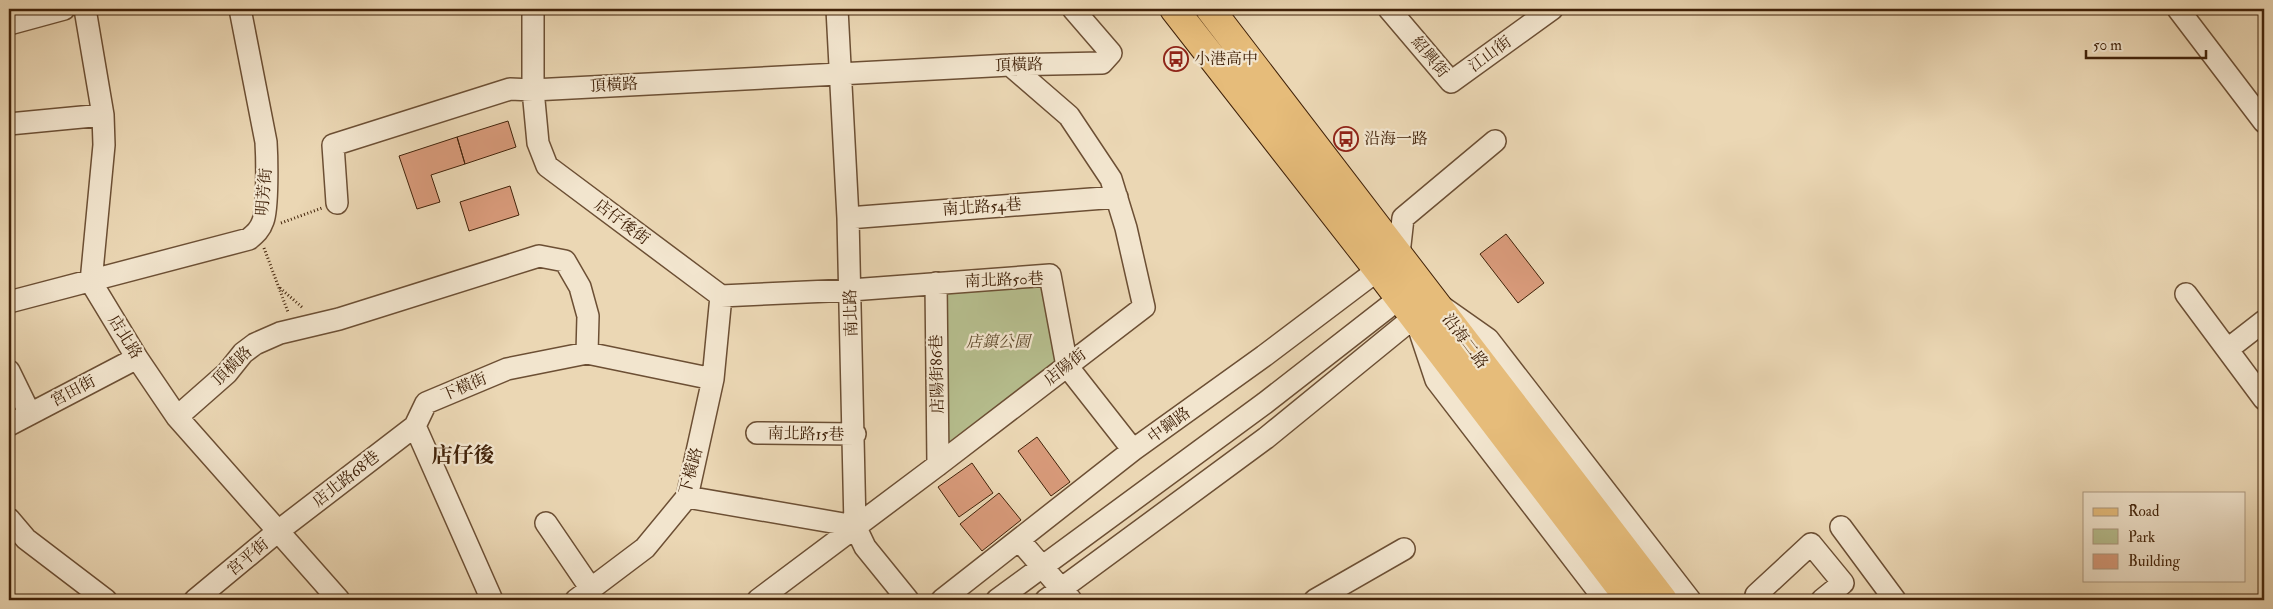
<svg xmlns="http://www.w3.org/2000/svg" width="2273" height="609" font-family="'IM FELL Double Pica','Noto Serif TC',serif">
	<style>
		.green { fill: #b6be8e; stroke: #7c704c }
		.building { fill: #d89a7a; stroke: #412209 }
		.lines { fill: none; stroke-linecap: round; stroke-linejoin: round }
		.minor-casing { stroke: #6c4f34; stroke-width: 24 }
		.major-casing { stroke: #412209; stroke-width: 30 }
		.path { stroke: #412209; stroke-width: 3; stroke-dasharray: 1 2.5; stroke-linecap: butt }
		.minor { stroke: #f2e5ce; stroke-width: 21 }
		.major { stroke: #e6bc7a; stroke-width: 28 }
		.labels { text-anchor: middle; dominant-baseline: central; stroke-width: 4.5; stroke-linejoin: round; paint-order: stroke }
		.street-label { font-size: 16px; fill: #412209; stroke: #f2e5ce }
		.poi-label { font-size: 16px; fill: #412209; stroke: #f2e5ce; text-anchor: start }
		.park-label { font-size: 16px; font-style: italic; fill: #5e492a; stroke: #f2e5ce }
		.district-label { font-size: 21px; font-weight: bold; fill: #412209; stroke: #f2e5ce }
	</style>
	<rect width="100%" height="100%" fill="#ebd7b4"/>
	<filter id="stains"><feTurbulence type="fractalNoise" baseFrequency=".004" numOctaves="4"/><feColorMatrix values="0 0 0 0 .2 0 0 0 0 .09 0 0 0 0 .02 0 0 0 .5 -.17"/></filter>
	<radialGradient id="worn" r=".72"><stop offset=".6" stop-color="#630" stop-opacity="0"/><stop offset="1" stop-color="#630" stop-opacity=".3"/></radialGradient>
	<path class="green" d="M1044,285L1056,362L946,449V293Z"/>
	<path class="building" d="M508,121L516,147L465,164L457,137Z
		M457,137L465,164L431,175L440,202L417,209L399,156Z
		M510,186L519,215L469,231L460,202Z
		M1506,234L1544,283L1518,303L1480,254Z
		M1037,437L1070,482L1051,496L1018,451Z
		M972,463L993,493L959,517L938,487Z
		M999,493L1021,520L982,551L960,524Z"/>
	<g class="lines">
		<defs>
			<path id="minor" d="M85,9L103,115L104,145L91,282L137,358L177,417L339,600
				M533,9V90L538,143L547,166L721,296L851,290L1050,275L1067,366L1133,450
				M837,9L848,218L855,526L865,547L908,600
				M1389,9L1451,82L1552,9
				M2178,9L2264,122
				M9,24L64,9
				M9,124L103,115
				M337,203L333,145L510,89L533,90L1010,65L1102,63L1111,53L1073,9
				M848,218L1117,197
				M936,283L938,465
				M2186,294L2264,399
				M9,302L249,239C255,234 260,230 263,221C268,207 267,158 266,142L240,9
				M1420,332L1436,380L1605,600
				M2228,349L2264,321
				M9,371L30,414
				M177,417L227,373L243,353L255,344L280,333L339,319L539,256L565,261L580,287L588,316L587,353
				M9,425L137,358
				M757,433L855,434
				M687,497L855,526
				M9,519L26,539L106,600
				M546,523L591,589
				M1841,527L1895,600
				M1019,540L1071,600
				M195,600L277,532L415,426
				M492,600L415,426L426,403L507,369L587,353L713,379
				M576,600L645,548L687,497L713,379L721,296
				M758,600L938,465L1144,307L1126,228L1111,179L1069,116L1010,65
				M942,600L1133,450L1264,356L1399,254L1403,218L1495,141
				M997,600L1265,403L1410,290
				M1046,600L1266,438L1434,301L1488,339L1690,600
				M1315,600L1404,549
				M1760,600L1756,595L1811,544L1843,583L1822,600"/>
			<path id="major" d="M1174,9L1378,270L1630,600
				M1210,9L1663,600"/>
		</defs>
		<use href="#minor" class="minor-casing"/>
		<use href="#major" class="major-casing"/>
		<path class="path" d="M281,223L322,208
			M264,248L288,312
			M280,288L303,308"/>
		<use href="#minor" class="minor"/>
		<use href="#major" class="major"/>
	</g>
	<defs>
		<symbol id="bus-ring" viewBox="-11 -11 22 22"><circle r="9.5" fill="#f2e5ce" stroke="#8f2418" stroke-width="1.5"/><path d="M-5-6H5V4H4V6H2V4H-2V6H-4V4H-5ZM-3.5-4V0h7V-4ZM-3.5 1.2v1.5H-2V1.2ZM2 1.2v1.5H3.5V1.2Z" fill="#8f2418"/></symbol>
	</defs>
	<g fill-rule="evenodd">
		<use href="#bus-ring" x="1162" y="45" width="28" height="28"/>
		<use href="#bus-ring" x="1332" y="125" width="28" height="28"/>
	</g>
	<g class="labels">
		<g class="street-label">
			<text transform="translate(1490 54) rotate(-36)">江山街</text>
			<text transform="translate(1430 57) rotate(50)">紹興街</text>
			<text transform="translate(1019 65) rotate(-2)">頂橫路</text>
			<text transform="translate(614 85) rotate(-3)">頂橫路</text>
			<text transform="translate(264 192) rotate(-85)">明芳街</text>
			<text transform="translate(982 207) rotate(-4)">南北路54巷</text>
			<text transform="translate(622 222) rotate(37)">店仔後街</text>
			<text transform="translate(1004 280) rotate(-2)">南北路50巷</text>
			<text transform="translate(851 313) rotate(-92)">南北路</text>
			<text transform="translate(125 337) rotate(58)">店北路</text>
			<text transform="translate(1465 341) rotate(53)">沿海二路</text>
			<text transform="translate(232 366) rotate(-44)">頂橫路</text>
			<text transform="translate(1065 367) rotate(-38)">店陽街</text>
			<text transform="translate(937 374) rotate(-91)">店陽街86巷</text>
			<text transform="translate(464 387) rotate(-23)">下橫街</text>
			<text transform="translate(73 391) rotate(-28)">宮田街</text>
			<text transform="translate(1169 425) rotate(-36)">中鋼路</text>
			<text transform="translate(806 434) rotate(1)">南北路15巷</text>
			<text transform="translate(691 471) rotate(-75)">下橫路</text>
			<text transform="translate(346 479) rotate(-38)">店北路68巷</text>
			<text transform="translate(248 557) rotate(-40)">宮平街</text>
		</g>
		<g class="poi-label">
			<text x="1194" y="59">小港高中</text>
			<text x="1364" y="139">沿海一路</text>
		</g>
		<g class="park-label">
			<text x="998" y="342">店鎮公園</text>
		</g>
		<g class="district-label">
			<text x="463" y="455">店仔後</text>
		</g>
	</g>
	<rect width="2273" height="609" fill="none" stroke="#ebd7b4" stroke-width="30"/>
	<rect x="10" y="10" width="2253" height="589" fill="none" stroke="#412209" stroke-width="2.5"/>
	<rect x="15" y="15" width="2243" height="579" fill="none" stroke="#412209"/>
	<rect x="2083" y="492" width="162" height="90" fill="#f2e5ce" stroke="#ab977f"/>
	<rect x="2093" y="508" width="25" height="8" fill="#e6bc7a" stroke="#ab977f"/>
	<text x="2128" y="516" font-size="15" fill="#412209">Road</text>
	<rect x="2093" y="529" width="25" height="15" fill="#b6be8e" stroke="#ab977f"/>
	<text x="2128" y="542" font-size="15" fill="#412209">Park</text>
	<rect x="2093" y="554" width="25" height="15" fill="#d89a7a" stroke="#ab977f"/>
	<text x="2128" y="566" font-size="15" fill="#412209">Building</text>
	<path d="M2086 50v8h120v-8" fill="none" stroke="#412209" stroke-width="2.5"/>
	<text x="2093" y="50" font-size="15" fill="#412209" stroke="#f2e5ce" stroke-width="4" paint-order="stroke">50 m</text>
	<rect width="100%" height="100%" filter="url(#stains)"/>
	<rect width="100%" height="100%" fill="url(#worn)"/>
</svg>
